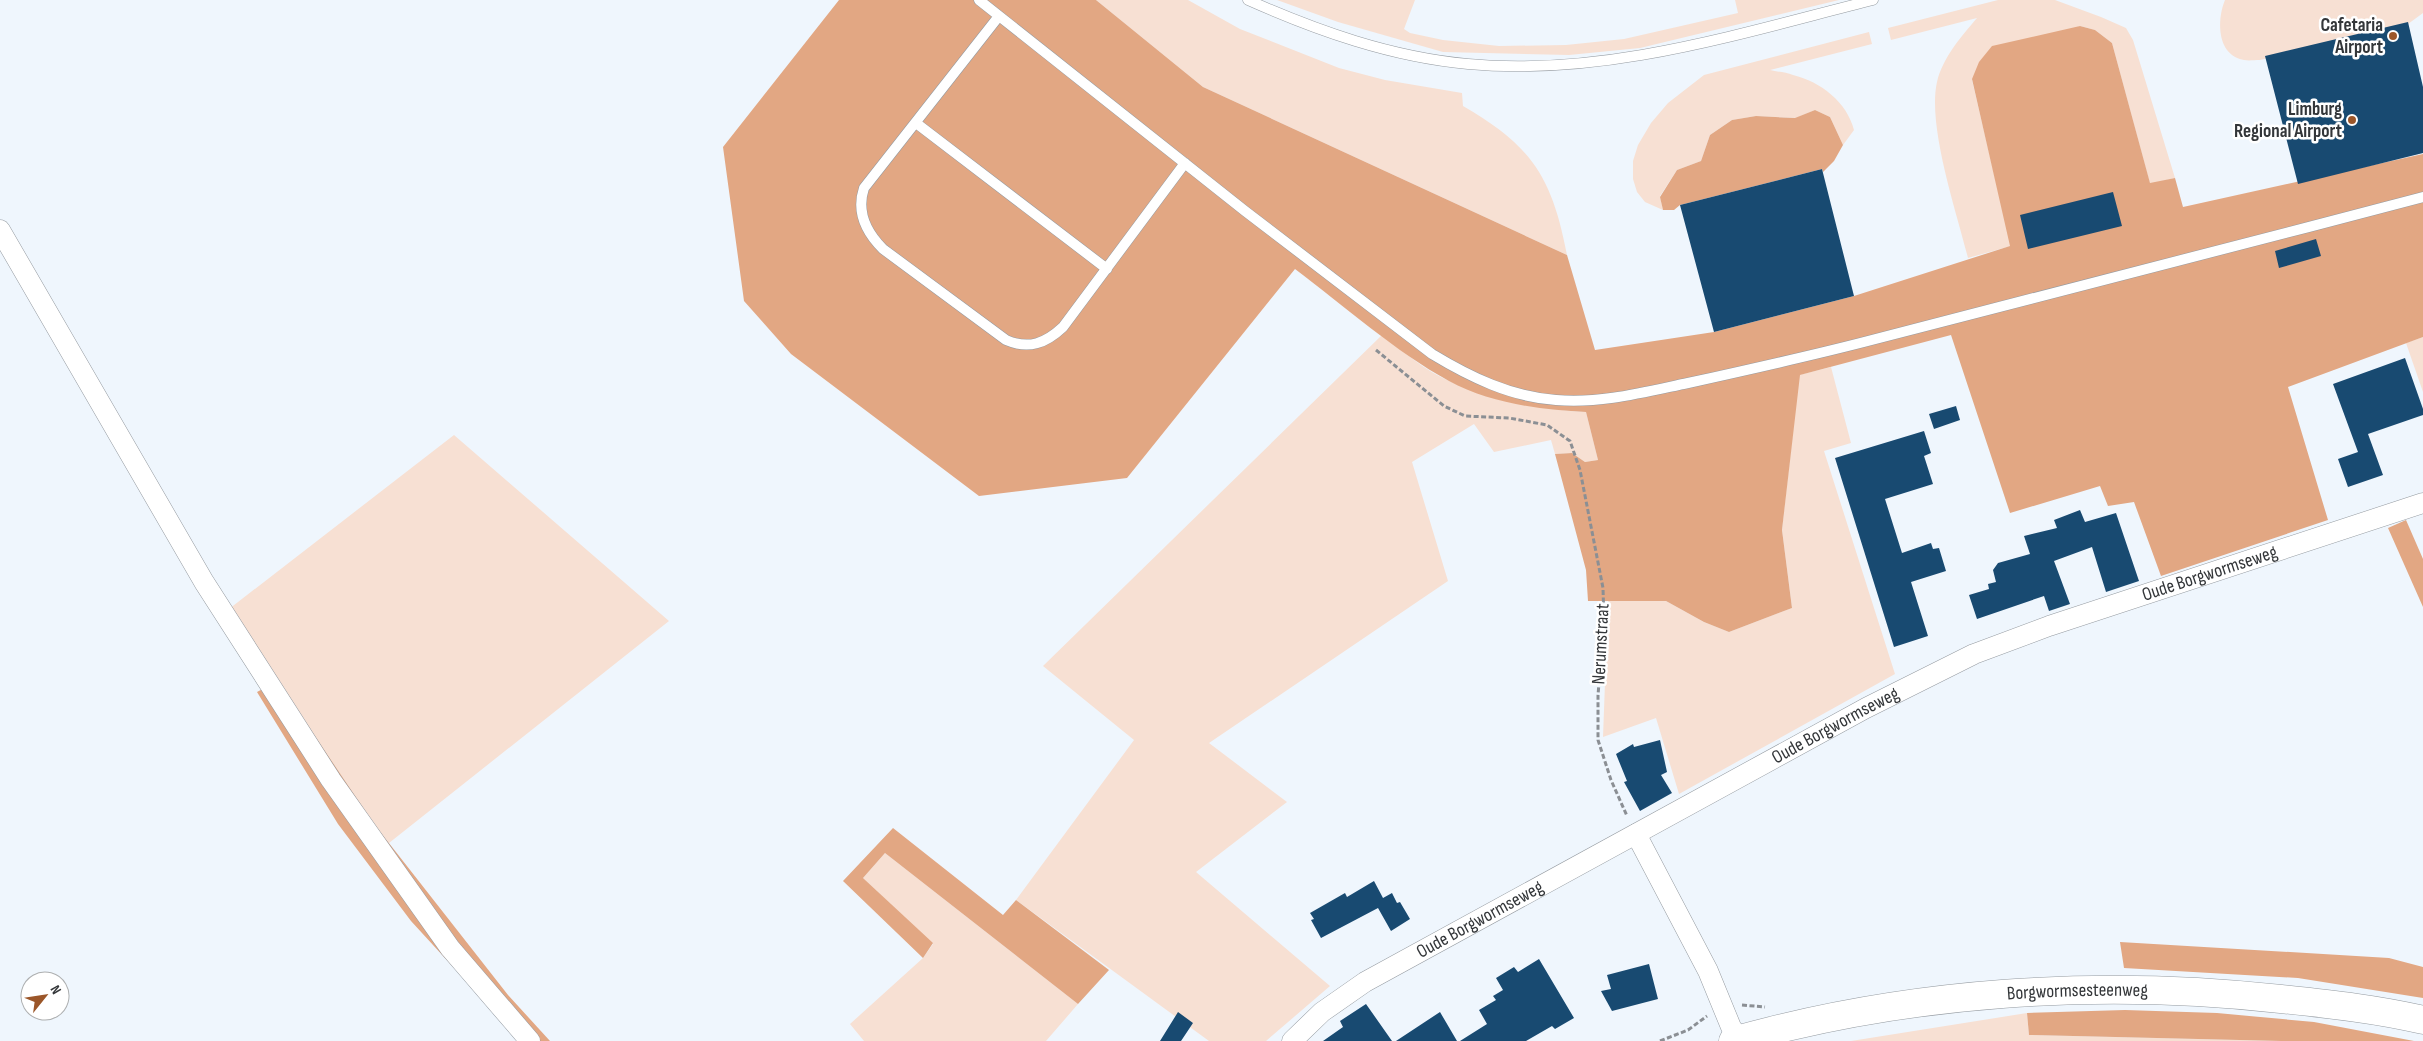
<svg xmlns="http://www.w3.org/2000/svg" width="2423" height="1041" font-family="'Sofia Sans Condensed',sans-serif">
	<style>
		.green { fill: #f7e0d3 }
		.forest { fill: #e2a783 }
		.building { fill: #184a71 }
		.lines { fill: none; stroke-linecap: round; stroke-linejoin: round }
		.lane-casing { stroke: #959ba1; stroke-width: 11 }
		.street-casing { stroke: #959ba1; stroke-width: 21 }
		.secondary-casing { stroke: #959ba1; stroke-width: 29 }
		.path { stroke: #8b8f94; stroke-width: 3; stroke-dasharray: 5 2.5; stroke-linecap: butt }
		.lane { stroke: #fff; stroke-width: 10 }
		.street { stroke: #fff; stroke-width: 20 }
		.secondary { stroke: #fff; stroke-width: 28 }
		.poi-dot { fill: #9b5629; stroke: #fff; stroke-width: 2 }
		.labels { text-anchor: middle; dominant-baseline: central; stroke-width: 5; stroke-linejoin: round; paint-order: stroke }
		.poi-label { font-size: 19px; font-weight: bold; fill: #333639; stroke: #fff; text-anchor: end }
		.street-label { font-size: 19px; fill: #333639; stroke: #fff }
	</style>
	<rect width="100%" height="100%" fill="#eff6fd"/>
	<path class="green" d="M1096,0H1188L1240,29L1339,68L1385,80L1462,93L1463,106C1532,146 1552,177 1567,255L1203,87Z
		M1277,0H1415L1404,29L1410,33L1443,40L1499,46L1566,45L1624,39L1738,13L1735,0H1839L1640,48L1569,55L1443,52L1338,22Z
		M1998,0H2055L2101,17L2126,28L2133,40L2175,178L2150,184L2112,43L2095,30L2080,26L1972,80L2011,246L1968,258C1957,213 1927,126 1937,82C1943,57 1961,37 1977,18L1891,40L1888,28Z
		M2225,0H2423V13L2408,24L2260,60C2254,60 2249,61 2244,60C2216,55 2217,19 2225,0Z
		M1869,32L1872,44L1770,70C1777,72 1786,72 1793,75C1821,82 1847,102 1854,130L1843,145L1830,117L1815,110L1796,118L1756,116L1732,120L1710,135L1701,161L1677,170L1660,196L1663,210L1645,202L1637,192L1633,179V161L1638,145L1651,123L1668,103L1704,75Z
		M1382,335C1403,351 1426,372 1452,382C1494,399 1541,410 1586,412L1598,460L1585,462L1572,453L1555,454L1551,440L1494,452L1474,424L1412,462L1448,581L1209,743L1287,802L1196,872L1330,986L1266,1041H1209L1016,900L1134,740L1043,666Z
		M2423,337V392L2406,343Z
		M1831,367L1851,443L1824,451L1895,674L1679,794L1656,718L1603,737L1608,601H1666L1704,622L1729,632L1792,608L1782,530L1799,375Z
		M454,435L669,621L389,843L374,824L229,609Z
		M885,853L1078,1004L1046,1041H864L850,1024L923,958L933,944L863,878Z
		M2027,1013L2029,1035L2281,1041H1851Z"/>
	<path class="forest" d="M839,0H1096L1203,87L1567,255L1595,350L1714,332L1854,296L2010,246L1972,79L1979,62L1992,46L2080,26L2095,30L2112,43L2150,183L2175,178L2183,207L2423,154V337L2288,387L2328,520L2161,576L2134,502L2108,506L2100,486L2010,513L1951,335L1800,375L1782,530L1792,608L1729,632L1704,622L1666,601H1588L1586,570L1555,454L1572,453L1585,462L1598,460L1586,412C1541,410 1489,403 1449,381C1396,352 1344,306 1295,269L1127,478L979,496L791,354L744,301L723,147Z
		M1815,110L1830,117L1843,145L1834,161L1823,172L1822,169L1680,205L1674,210H1663L1660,197L1677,170L1701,161L1710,135L1732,120L1756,116L1795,118Z
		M2406,520L2423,559V607L2388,528Z
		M249,638L374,824L508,995L550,1041H521L411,921L338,824L257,692L270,685Z
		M893,828L1003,915L1016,900L1109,970L1078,1004L885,853L863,878L933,943L923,958L843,881Z
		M2120,942L2389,958L2423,967V998L2298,978L2124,968Z
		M2125,1010L2217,1013L2314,1022L2414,1041H2281L2029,1035L2027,1013Z"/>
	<path class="building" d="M2408,22L2423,87V153L2298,184L2265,56Z
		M1822,169L1854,296L1714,332L1680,205Z
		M2113,192L2122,226L2028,249L2020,215Z
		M2316,239L2321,256L2279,268L2275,251Z
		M2405,358L2423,409V415L2368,434L2383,475L2348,487L2338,459L2358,452L2333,384Z
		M1956,406L1960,420L1934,429L1929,414Z
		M1924,431L1931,453L1924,456L1933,484L1885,499L1902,553L1931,543L1933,549L1939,548L1946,571L1911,582L1928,636L1894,647L1835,458Z
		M2080,510L2085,522L2116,513L2139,581L2106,592L2092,547L2054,561L2070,604L2049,611L2044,596L1977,619L1969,595L1989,589L1988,584L1996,582L1993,570L1998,563L2030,554L2024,536L2057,528L2054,520Z
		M1660,740L1667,772L1661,775L1672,793L1640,811L1624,782L1627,781L1616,754L1633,744L1634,747Z
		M1374,881L1383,898L1392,893L1397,903L1400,902L1410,919L1391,931L1378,908L1321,938L1311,920L1314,919L1310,913L1345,893L1347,897Z
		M1539,959L1574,1018L1555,1029L1552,1026L1526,1041H1460L1487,1024L1479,1010L1496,1000L1493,996L1503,990L1496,978L1514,967L1518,972Z
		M1649,964L1658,999L1612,1011L1601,991L1611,989L1607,975Z
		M1366,1004L1392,1041H1323L1343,1027L1340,1021Z
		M1178,1012L1193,1023L1181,1041H1160Z
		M1440,1012L1457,1041H1396Z"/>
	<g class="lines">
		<defs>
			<path id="lane" d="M979,0L1245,211L1432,354C1470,377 1511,397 1556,400C1600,404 1645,392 1688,383C1747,370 1806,357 1864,342C2051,294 2237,246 2423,197
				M1248,0C1318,31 1391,57 1468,64C1605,77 1741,33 1873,0
				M999,16L864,188C856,212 866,232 883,249L1006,340C1029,350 1046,343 1063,327L1185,163
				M916,123L1107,269"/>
			<g id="street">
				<path d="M0,230L204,582L331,780L450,948L530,1041"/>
				<path d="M1636,834L1708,971L1731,1027L1741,1041"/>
				<path id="s1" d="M1292,1041L1322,1012L1365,982L1866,708L1974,654L2049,626L2423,503"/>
			</g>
			<g id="secondary">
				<path id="s2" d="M1733,1041C1910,991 2099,979 2281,999C2328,1004 2377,1009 2423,1020"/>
			</g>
		</defs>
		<use href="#lane" class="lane-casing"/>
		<use href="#street" class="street-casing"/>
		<use href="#secondary" class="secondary-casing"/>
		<path class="path" d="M1376,350L1444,406L1465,416L1509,418L1547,425L1570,441L1580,470L1603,588L1604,623L1598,695V740L1611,780L1627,816
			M1742,1005L1765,1007
			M1660,1041L1688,1030L1707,1016"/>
		<use href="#lane" class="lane"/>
		<use href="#street" class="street"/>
		<use href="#secondary" class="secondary"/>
	</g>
	<g class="poi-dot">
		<circle cx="2393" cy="36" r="5"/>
		<circle cx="2352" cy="120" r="5"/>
	</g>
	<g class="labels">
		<g class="poi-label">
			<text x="2383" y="25">Cafetaria<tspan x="2383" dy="22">Airport</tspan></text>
			<text x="2342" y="109">Limburg<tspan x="2342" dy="22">Regional Airport</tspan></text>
		</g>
		<g class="street-label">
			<text stroke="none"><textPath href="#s1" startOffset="1035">Oude Borgwormseweg</textPath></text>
			<text transform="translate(1601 644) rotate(-87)">Nerumstraat</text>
			<text stroke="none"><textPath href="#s1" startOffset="630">Oude Borgwormseweg</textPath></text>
			<text stroke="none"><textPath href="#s1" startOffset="225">Oude Borgwormseweg</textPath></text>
			<text stroke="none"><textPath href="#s2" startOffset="349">Borgwormsesteenweg</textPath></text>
		</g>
	</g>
	<g transform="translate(45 996) rotate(60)"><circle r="24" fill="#ffffff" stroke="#adafb0"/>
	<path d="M0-4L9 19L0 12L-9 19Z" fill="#9b5629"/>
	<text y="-8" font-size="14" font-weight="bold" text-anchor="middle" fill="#333639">N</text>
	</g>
</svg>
